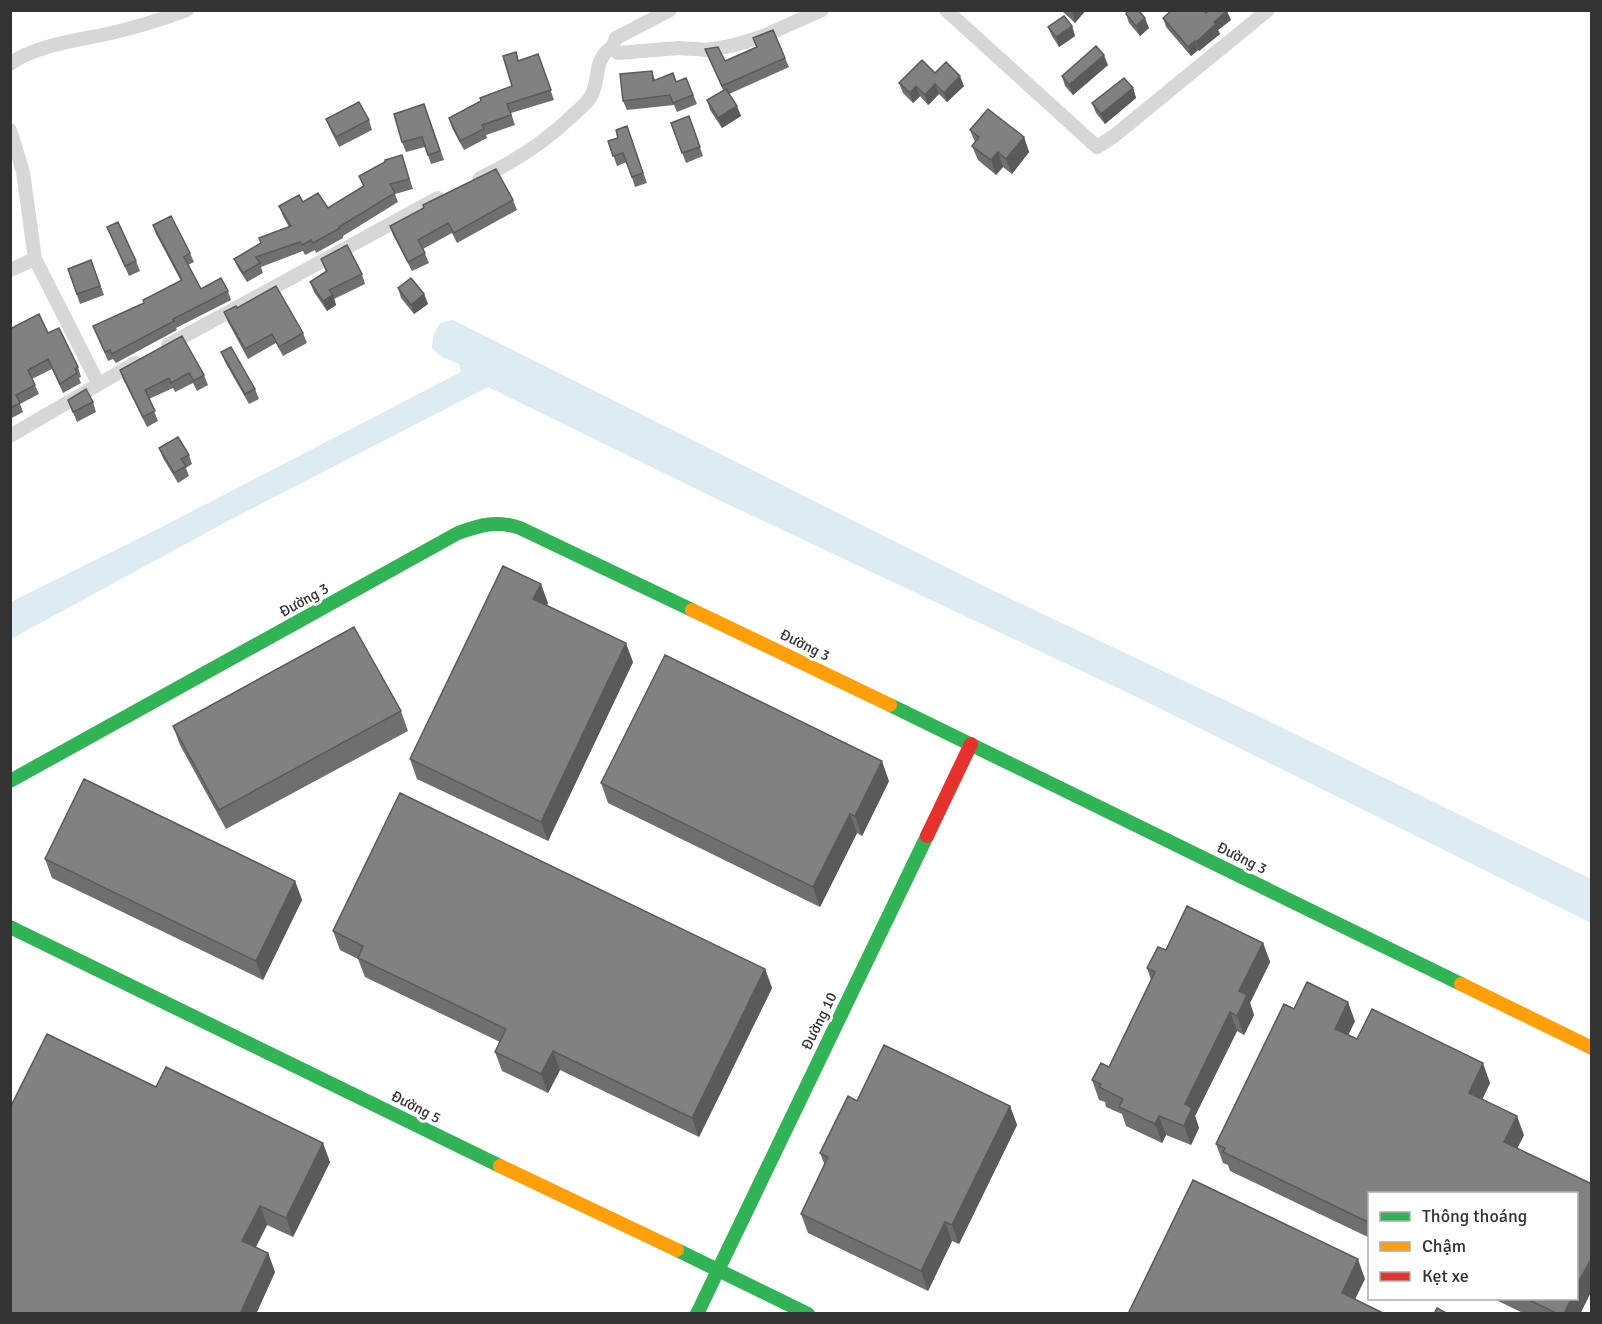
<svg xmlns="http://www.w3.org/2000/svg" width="1602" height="1324" font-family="Signika,sans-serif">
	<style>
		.water { fill: #ddebf3 }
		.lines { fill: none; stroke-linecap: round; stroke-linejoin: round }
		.street { stroke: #d7d7d7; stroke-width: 14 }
		.fast { stroke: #30b455; stroke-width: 14 }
		.slow { stroke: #ff9f0a; stroke-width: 14 }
		.jam { stroke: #e5322d; stroke-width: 14 }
		.wall { fill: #6f6f6f }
		.shaded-wall { fill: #5a5a5a }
		.building { fill: #818181; stroke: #5a5a5a; stroke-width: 1.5 }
		.labels { text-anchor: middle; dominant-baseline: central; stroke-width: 6; stroke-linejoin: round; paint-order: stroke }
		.street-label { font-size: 15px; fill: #333; stroke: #fff }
	</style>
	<rect width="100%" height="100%" fill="#fff"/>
	<path class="water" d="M453,320L986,587L1258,716L1591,879V923L1139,698L719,500L488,387L226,522L11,639V602L158,529L461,372L459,364L442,357L432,348L433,336L440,323Z"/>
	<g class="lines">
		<path class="street" d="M670,10L616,38L612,47L618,53L679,48L708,50L735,45L761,37L822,10
			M946,10L1097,147L1114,136L1268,10
			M10,64C33,46 79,40 107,34C134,28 160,20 187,10
			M10,130L23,172L35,259L98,383
			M480,178C514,162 545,142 572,116C578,110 587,104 591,96C601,78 592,61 612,47
			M10,270L35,259
			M168,345L438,198
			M10,436L135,363"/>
		<path class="fast" d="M890,705L1461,984
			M10,781L458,533C480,525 497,520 520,528L692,610
			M10,927L500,1166
			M677,1250L808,1314
			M697,1314L927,836"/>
		<path class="slow" d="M692,610L890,705
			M1461,984L1592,1048
			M500,1166L677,1250"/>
		<path class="jam" d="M927,836L971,744"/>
	</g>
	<path class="wall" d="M1061,10H1086L1075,23Z
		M1206,13L1231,20L1218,30L1220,34L1199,51L1198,50L1191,56L1166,27L1163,18Z
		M1126,14L1149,28L1140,36L1129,23Z
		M1072,26L1075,36L1059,47L1052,36L1048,27Z
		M753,38L785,58L789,67L729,94L741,116L722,128L710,110L707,100L723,90L705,49L725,61L756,47Z
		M516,52L519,61L538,54L554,100L511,113L515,125L486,135L487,138L464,150L452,128L449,118L512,86Z
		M1108,65L1073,95L1065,86L1062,76Z
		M652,71L655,80L676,82L686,78L697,104L677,112L674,105L627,110L623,101Z
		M935,73L964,86L947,102L939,94L928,105L920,96L913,103L903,93L899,83Z
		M1133,88L1136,98L1105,124L1096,113L1092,103Z
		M424,104L444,160L431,164L425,147L406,152L402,142Z
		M689,116L703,156L686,163L671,123Z
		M326,119L369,120L372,130L339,147L330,129Z
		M627,126L647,183L635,187L627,162L617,166L608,141L618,138Z
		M970,130L1024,137L1029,152L1012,174L1003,167L996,175L978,160L972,146L975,142Z
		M402,155L413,189L395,194L398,202L343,236V238L316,253L315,250L305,255L303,251L261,267L263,273L247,282L238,268L234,259L289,227L283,216L279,206L303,202L328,208L363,186L359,176Z
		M513,200L517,210L457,243L452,233L423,249L429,263L412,271L393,235L390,226L424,208L423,205Z
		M153,225L190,253L194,262L188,265L201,289L228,291L231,300L176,328L177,330L116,363L113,359L108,361L93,326L144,303L181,281L156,234Z
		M107,227L136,261L140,271L129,276Z
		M321,259L362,274L365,284L334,299L336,305L327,311L314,292L310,282L326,272Z
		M91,260L104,295L80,304L68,269Z
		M398,288L424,294L428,304L414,314L401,298Z
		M237,308L303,333L307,343L283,356L276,343L248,359L228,322L224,312Z
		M10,329L48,333L78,367L81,377L79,378L81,383L63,393L52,369L32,379L39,394L20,404L23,412L10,419Z
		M182,336L204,375L208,385L197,391L193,383L175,392L173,388L149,399L158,421L147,427L123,379L120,370Z
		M221,352L255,389L259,399L249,404L225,362Z
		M68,400L93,402L96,412L77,422Z
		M159,448L189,455L192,464L186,468L189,476L178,483L163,458Z
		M548,603L547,605L633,662L548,841L417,779L410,759Z
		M401,711L408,731L226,829L180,745L173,726Z
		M889,781L862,836L857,833L820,907L608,803L601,783Z
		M45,859L295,881L302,900L263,980L52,878Z
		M333,931L765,969L772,988L699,1137L560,1070L548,1093L502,1071L495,1052L500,1042L365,977L358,959L340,950Z
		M1263,943L1270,962L1250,1003L1254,1015L1244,1035L1237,1031L1195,1116L1199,1128L1191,1145L1166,1135L1162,1143L1126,1126L1122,1114L1106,1107L1105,1102L1099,1100L1092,1080L1109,1067L1151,980L1147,968L1166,950Z
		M1294,1009L1355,1021L1348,1035L1357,1039L1490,1083L1482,1100L1524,1135L1517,1148L1592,1290L1580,1314H1525L1494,1299H1576L1370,1194V1238L1230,1171L1228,1165L1223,1163L1216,1144Z
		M156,1087L330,1162L293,1237L267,1225L256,1247L268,1253L275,1272L256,1314H10Z
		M857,1101L1010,1106L1017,1125L959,1244L952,1241L928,1291L808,1233L801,1214L825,1166L820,1153Z"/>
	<path class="shaded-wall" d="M1074,10H1086L1075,23L1072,13Z
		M1227,11L1231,20L1218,30L1220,34L1199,51L1196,42L1214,22Z
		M1145,18L1149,28L1140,36L1136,26Z
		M1072,26L1075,36L1059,47L1056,37Z
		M1195,41L1198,50L1191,56L1188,47Z
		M1104,55L1108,65L1073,95L1069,85Z
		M960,76L964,86L947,102L944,93Z
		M935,84L939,94L928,105L925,95Z
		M916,86L920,96L913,103L910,93Z
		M1133,88L1136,98L1105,124L1101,114Z
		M737,106L741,116L722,128L718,118Z
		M1024,137L1029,152L1012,174L1006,159Z
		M998,152L1003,167L996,175L991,160Z
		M424,294L428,304L414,314L411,305Z
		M333,295L336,305L327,311L323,301Z
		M541,584L548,603L540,618L533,599Z
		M626,643L633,662L548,841L541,822Z
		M882,761L889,781L862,836L855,816Z
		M850,814L857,833L820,907L813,887Z
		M295,881L302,900L263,980L256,961Z
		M1263,943L1270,962L1250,1003L1254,1015L1244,1035L1237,1016L1239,991Z
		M765,969L772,988L699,1137L692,1118Z
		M1348,1002L1355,1021L1342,1048L1335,1029Z
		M1230,1012L1237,1031L1195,1116L1199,1128L1191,1145L1184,1126L1185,1104Z
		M553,1051L560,1070L548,1093L541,1074Z
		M1483,1063L1490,1083L1476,1112L1469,1093Z
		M1010,1106L1017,1125L959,1244L952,1225Z
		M1159,1116L1166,1135L1162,1143L1155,1124Z
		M1517,1116L1524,1135L1511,1161L1504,1142Z
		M323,1143L330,1162L293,1237L286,1218Z
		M260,1206L267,1225L249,1260L242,1241Z
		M945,1222L952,1241L928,1291L921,1271Z
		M268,1253L275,1272L256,1314H240Z
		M1592,1257V1290L1580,1314H1564L1571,1299H1576V1287Z
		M1358,1259L1365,1279L1349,1312L1342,1293Z"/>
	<path class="building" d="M1128,10H1138L1145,18L1136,26L1126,14Z
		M1172,10H1204L1206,13L1209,10L1227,11L1214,22L1216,24L1196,42L1195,41L1188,47L1163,18Z
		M1064,16L1072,26L1056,37L1048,27Z
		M773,30L785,58L722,86L705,49L718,47L725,61L757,47L753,38Z
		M1096,46L1104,55L1069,85L1062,76Z
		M516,52L518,61L538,54L551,90L507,104L511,115L482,125L484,129L460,141L449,118L481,101L480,98L512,86L503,56Z
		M922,60L935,73L946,62L960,76L944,93L935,84L925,95L916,86L910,93L899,83Z
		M652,71L653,81L673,73L676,82L686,78L693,95L673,103L670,95L623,101L620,74Z
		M1124,78L1133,88L1101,114L1092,103Z
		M726,89L737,106L718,118L707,100Z
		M359,102L369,120L336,137L326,119Z
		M424,104L440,151L428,155L422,137L402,142L394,114Z
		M988,109L1024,137L1006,159L998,152L991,160L972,146L979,137L970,130Z
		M689,116L700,147L682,153L671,123Z
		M627,126L643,173L632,177L623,153L613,156L608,141L618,138L616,130Z
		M402,155L409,179L390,184L395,193L339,227L340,228L313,243L311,240L302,245L300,242L256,257L260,263L243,273L234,259L261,243L259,238L291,226L279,206L299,195L303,202L318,193L328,208L364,186L359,176L385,162V160Z
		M496,169L513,200L454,233L448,223L418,240L425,253L408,262L390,226L424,208L423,205Z
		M171,216L190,253L184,257L201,289L221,278L228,291L173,319L174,321L112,354L110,350L105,352L93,326L144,303L143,300L182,280L153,225Z
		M118,222L136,261L125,266L107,227Z
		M347,245L362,274L329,290L333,295L323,301L310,282L327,271L321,259Z
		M91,260L100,286L77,294L68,269Z
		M411,278L424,294L411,305L398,288Z
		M276,286L303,333L279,347L272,334L245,349L224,312L236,306L237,308Z
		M39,314L48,333L59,328L78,367L75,369L77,373L60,384L48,359L28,370L35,385L16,395L20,403L10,408V329Z
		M182,336L204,375L194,381L189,373L171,383L169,378L145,390L155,411L143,417L120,370Z
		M231,347L255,389L245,394L221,352Z
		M86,389L93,402L73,412L68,400Z
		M178,437L189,455L181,459L186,466L174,473L159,448Z
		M503,566L541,584L533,599L626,643L541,822L410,759Z
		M354,627L401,711L219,810L173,726Z
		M665,655L882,761L855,816L850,814L813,887L601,783Z
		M84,779L295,881L256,961L45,859Z
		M400,793L765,969L692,1118L553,1051L541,1074L495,1052L506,1029L358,958L363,946L333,931Z
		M1187,906L1263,943L1239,991L1247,995L1237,1016L1230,1012L1185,1104L1192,1108L1184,1126L1159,1116L1155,1124L1119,1107L1123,1099L1099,1087L1101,1084L1092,1080L1101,1063L1109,1067L1155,972L1147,968L1158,947L1166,950Z
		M1307,982L1348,1002L1335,1029L1357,1039L1372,1009L1483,1063L1469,1093L1517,1116L1504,1142L1592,1184V1257L1576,1287V1194H1370V1223L1223,1152L1225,1148L1216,1144L1284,1004L1294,1009Z
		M47,1034L156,1087L166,1067L323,1143L286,1218L260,1206L242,1241L268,1253L240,1314H10V1108Z
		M884,1045L1010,1106L952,1225L945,1222L921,1271L801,1214L828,1157L820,1153L848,1096L857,1101Z
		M1193,1180L1358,1259L1342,1293L1385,1314H1128Z
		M1527,1299H1571L1564,1314H1558Z
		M1437,1308L1448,1314H1434Z"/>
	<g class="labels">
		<g class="street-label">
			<text transform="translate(304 600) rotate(-29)">Đường 3</text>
			<text transform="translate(805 645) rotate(26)">Đường 3</text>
			<text transform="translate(1242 858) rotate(26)">Đường 3</text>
			<text transform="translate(819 1021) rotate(-64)">Đường 10</text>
			<text transform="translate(416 1107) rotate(27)">Đường 5</text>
		</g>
	</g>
	<rect width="1602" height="1324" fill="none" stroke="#333333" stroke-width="24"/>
	<rect x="1368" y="1192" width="210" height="108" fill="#ffffff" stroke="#adadad" stroke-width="1.5"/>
	<rect x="1380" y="1212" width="30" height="9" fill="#30b455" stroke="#adadad" stroke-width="1.5"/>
	<text x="1422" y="1222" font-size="18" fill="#333333">Thông thoáng</text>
	<rect x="1380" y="1242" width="30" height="9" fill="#ff9f0a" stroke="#adadad" stroke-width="1.5"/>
	<text x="1422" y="1252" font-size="18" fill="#333333">Chậm</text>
	<rect x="1380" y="1272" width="30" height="9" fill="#e5322d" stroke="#adadad" stroke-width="1.5"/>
	<text x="1422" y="1282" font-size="18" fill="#333333">Kẹt xe</text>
</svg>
